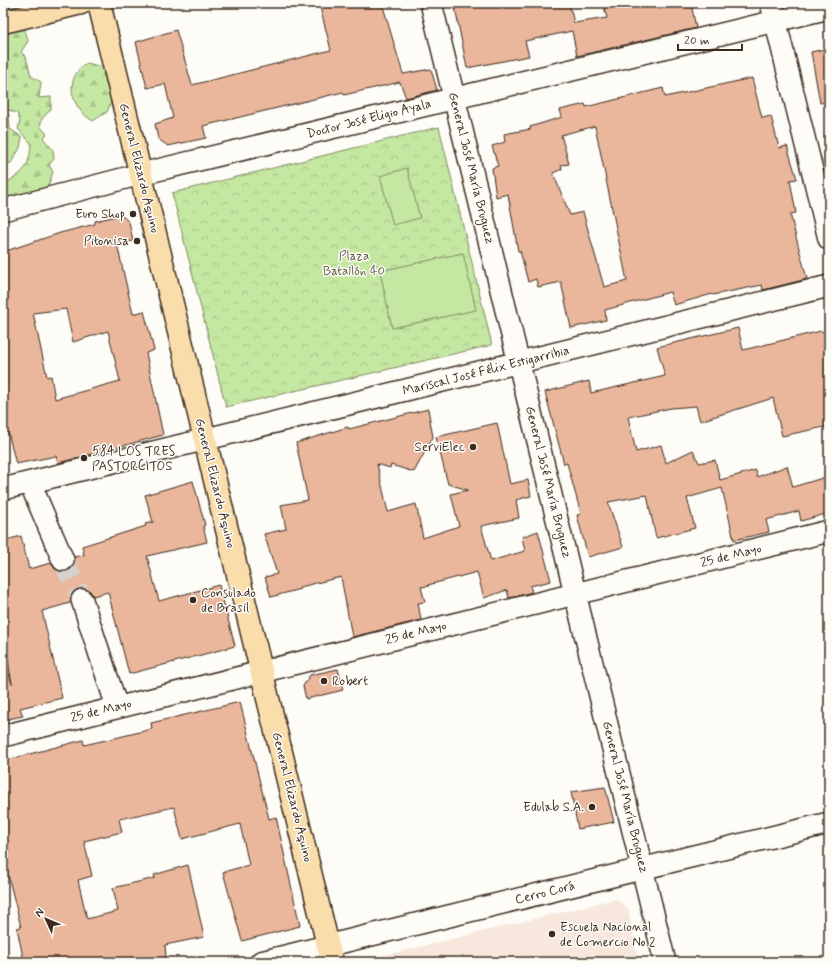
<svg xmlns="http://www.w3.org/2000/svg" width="832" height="965" font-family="Mynerve,sans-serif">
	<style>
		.built { fill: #f7e7dc }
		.forest { fill: url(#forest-firs); stroke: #808860 }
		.park { fill: url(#park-crowns); stroke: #808860 }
		.pitch { fill: #c4e7a1; stroke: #808860 }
		.building { fill: #eab79c; stroke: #3b2a1e; fill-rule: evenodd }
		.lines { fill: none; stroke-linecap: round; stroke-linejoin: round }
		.minor-tunnel { stroke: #d6d2cc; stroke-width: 21; stroke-dasharray: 21 10; stroke-linecap: butt }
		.minor-casing { stroke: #3b2a1e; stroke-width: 24 }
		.major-casing { stroke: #3b2a1e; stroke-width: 25 }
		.highway-casing { stroke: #3b2a1e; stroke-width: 25 }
		.minor { stroke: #fdfcf7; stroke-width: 21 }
		.major { stroke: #f9deab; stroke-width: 22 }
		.highway { stroke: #f9deab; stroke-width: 22 }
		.poi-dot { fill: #3b2a1e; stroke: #fdfcf7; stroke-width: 1.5 }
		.labels { text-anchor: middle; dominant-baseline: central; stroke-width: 3; stroke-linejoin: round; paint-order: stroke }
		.street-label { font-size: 13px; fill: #3b2a1e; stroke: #fdfcf7 }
		.poi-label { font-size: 13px; fill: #3b2a1e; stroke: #fdfcf7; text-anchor: end }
		.park-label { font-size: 13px; fill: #5d593f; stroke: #fdfcf7 }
	</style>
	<defs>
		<pattern id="forest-firs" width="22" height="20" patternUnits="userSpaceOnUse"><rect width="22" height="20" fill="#c4e7a1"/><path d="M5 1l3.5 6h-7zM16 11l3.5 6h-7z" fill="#a9c68a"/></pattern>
		<pattern id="park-crowns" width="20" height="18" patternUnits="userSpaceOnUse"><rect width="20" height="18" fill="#c4e7a1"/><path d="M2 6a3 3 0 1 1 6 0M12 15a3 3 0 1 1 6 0" fill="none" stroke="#a9c68a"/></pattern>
	</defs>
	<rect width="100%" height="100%" fill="#fdfcf7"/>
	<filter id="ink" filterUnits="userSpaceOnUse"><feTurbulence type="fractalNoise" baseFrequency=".025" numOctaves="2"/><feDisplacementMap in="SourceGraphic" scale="8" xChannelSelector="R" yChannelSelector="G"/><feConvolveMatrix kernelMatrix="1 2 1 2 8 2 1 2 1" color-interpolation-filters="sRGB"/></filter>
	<g filter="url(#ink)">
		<path class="built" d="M615,899L628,908L638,962L362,961Z"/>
		<path class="forest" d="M23,21L28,41L21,52L26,57L31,76L41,82L39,98L51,97V109L42,119L40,126L47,134L43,138L53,150L54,159L49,165L53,172L47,189L3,201L4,184C24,173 30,167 31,143L18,129L20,121L17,113L8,110L3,105L4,98L8,89L5,83H3V22Z
			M87,63L107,68L112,100L107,112L93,121C70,108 63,78 87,63Z
			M3,111L9,115L10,129L22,137L20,148L11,163L3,165Z"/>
		<path class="park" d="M439,127L492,345L226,407L172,193Z"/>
		<path class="pitch" d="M407,168L420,218L393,225L380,176Z
			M463,253L476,310L392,328L380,271Z"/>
		<path class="building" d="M331,3H382L403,74L431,69L437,90L406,98L400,82L344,95L343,92L203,126L206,138L168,146L158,139L155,124L173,118L165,84L147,88L136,42L176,30L192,85L331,50L320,7Z
			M454,3H569L574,23L607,18L603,3H691L696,28L577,56L572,31L525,41L529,56L467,68Z
			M829,48V102L820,103L811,52Z
			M752,78L762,118L771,116L779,148L787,146L797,179L790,180L796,213L790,214L807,279L763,290L762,285L713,295L712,294L674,305L670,292L605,310L606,320L571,328L561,282L538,287L536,279L528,282L520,251H518L508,194L496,197L492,168L498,166L492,146L505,142L504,134L531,129L530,127L562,117L560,110L585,104L586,107L663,88L665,97ZM595,126L627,281L604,287L583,212L570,215L553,173L562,169L561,165L569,164L561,135Z
			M121,215L129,222L133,241L117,244L133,314L144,311L154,350L146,353L163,435L58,463L56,456L16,464L8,432L3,433V252L60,233L95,224V221ZM66,309L73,342L108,331L120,381L55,399L51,376L47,377L33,313Z
			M738,328L743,350L821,331L829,334V426L782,436L773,398L700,421L696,406L671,408L628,417L636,452L661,445L666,463L693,450L699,463L715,460L720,480L756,470L757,477L787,466L793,487L829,476V513L801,521L799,511L766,520L769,532L734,540L722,488L687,498L695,528L656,538L647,495L608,502L623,547L588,557L577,515L581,514L567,463L564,464L545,392L589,381L591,393L665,376L657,347Z
			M428,409L433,437L414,472L391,465L390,468L377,464L388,512L416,504L423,538L459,526L451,494L468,490L448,484L436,437L497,423L510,484L528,480L531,496L516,500L519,518L481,526L491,561L525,551L522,537L538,531L551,581L530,586L532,592L509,598L507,590L484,598L477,572L428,585L429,586L421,587L425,602L418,603L421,620L352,637L341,577L300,587V589L271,597L265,577L277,574L264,534L286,529L281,505L308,500L296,443L348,427L349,429Z
			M193,481L205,525L203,526L207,542L147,556L159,601L219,585L235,646L129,674L108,592L93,596L90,591L85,588L79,589L73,592L70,603L42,611L62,698L20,708L23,716L3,720V667H7L12,684L7,654H3V541L21,536L29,569L51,563L56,570L61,572L67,571L73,567L74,557L84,555L82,546L146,526L145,524L153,522L145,495Z
			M338,669L343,690L306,699L303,686L310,675Z
			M240,702L269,819L276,817L300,926L242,941L223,872L249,865L240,824L182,839L174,807L119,819L122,832L84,841L92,876L78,880L87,919L118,911L113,888L155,878L154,875L188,865L204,937L165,945L166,957L145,962H24L17,928L21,927L3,855L7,854L3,835V761L83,740L84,745L119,737L152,729L151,723Z
			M605,787L614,822L578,829L571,792Z"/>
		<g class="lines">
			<path class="minor-tunnel" d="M63,560L82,600"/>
			<defs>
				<path id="minor" d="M431,3L665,962
					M771,3L829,239
					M3,210L141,174L829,8
					M30,483L63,560
					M3,489L829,286
					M82,600L117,707
					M3,736L829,531
					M261,962L829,823"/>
				<path id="major" d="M99,3L332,962"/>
				<path id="highway" d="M3,22L81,3"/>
			</defs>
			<use href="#minor" class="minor-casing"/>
			<use href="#major" class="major-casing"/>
			<use href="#highway" class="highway-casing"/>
			<use href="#minor" class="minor"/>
			<use href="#major" class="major"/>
			<use href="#highway" class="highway"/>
		</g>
	</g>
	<g class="poi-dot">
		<circle cx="133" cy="214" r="4"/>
		<circle cx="137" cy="241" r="4"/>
		<circle cx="473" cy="447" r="4"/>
		<circle cx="84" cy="458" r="4"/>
		<circle cx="193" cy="600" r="4"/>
		<circle cx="324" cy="681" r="4"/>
		<circle cx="592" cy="807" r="4"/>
		<circle cx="552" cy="934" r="4"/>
	</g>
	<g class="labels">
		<g class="street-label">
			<text transform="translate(369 119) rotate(-14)">Doctor José Eligio Ayala</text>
			<text transform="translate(139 168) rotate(76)">General Elizardo Aquino</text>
			<text transform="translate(471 168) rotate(76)">General José María Bruguez</text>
			<text transform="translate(486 371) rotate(-14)">Mariscal José Félix Estigarribia</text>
			<text transform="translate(548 482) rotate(76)">General José María Bruguez</text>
			<text transform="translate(215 483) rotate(76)">General Elizardo Aquino</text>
			<text transform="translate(731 556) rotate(-14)">25 de Mayo</text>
			<text transform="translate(416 633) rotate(-14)">25 de Mayo</text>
			<text transform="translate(101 711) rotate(-14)">25 de Mayo</text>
			<text transform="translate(292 797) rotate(76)">General Elizardo Aquino</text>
			<text transform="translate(625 797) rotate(76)">General José María Bruguez</text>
			<text transform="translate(545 893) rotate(-14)">Cerro Corá</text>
		</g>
		<g class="poi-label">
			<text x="125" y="214">Euro Shop</text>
			<text x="129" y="241">Pitonisa</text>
			<text x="465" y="447">ServiElec</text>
			<text x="92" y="451" text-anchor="start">584 LOS TRES<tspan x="92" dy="15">PASTORCITOS</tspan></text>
			<text x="201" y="593" text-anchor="start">Consulado<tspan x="201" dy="15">de Brasil</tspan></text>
			<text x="332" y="681" text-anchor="start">Robert</text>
			<text x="584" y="807">Edulab S.A.</text>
			<text x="560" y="927" text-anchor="start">Escuela Nacional<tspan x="560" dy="15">de Comercio No 2</tspan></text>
		</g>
		<g class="park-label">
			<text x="354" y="256">Plaza<tspan x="354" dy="15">Batallón 40</tspan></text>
		</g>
	</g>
	<rect width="832" height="965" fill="none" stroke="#fdfcf7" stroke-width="16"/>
	<rect x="8" y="8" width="816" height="949" fill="none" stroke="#3b2a1e" stroke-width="1.5" filter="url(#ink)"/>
	<g transform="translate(46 919) rotate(314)" stroke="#fdfcf7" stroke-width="3" paint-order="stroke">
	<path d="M0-3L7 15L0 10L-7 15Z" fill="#3b2a1e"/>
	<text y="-6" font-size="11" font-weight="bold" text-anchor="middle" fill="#3b2a1e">N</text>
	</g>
	<path d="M678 44v6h64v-6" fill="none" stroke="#3b2a1e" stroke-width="2"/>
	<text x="684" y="44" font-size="12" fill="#3b2a1e" stroke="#fdfcf7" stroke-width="3" paint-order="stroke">20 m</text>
</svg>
